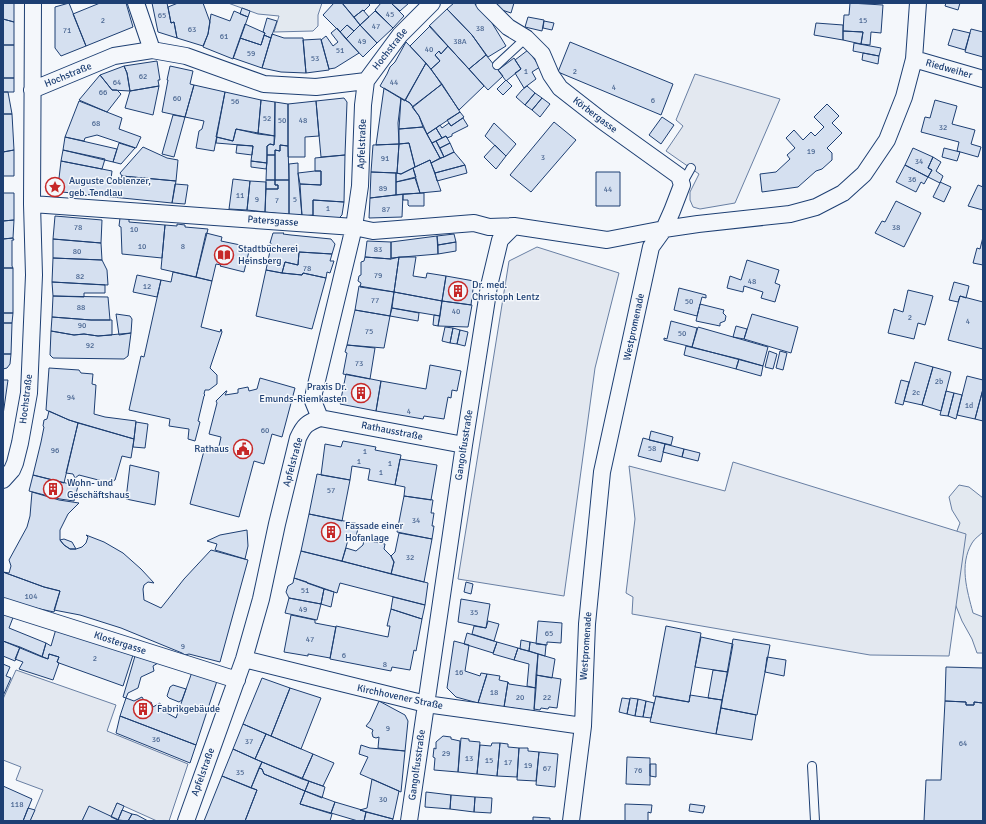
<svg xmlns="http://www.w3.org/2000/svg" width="986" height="824" font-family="Signika,sans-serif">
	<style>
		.green { fill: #e3e9f0; stroke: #687fa3 }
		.parking { fill: #e3e8f0; stroke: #687fa3 }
		.building { fill: #d5e0f0; stroke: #1d3f73 }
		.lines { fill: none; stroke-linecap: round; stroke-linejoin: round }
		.lane-casing { stroke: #1d3f73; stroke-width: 10 }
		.street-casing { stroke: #1d3f73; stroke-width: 18 }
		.lane { stroke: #f4f7fb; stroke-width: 8 }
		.street { stroke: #f4f7fb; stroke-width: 16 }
		.labels { text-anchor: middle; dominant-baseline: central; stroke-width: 3; stroke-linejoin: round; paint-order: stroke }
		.number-label { font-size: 8px; fill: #4b6792 }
		.street-label { font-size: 10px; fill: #1d3f73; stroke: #f4f7fb }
		.poi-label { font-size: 10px; fill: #1d3f73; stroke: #f4f7fb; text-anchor: start }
	</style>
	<rect width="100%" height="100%" fill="#f4f7fb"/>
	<path class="green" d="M228,3H322L318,15V26L313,31L274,32L279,16L258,14Z
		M959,485L969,487L983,498V532C980,535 974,539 972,543C959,565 967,590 973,613L983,617V653H977L972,639L962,621L954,601L955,536L960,523L952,510L949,497Z"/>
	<path class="parking" d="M695,74L780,99L735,203L700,209L693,207L690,200V192L699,174L666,151L683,126L676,120Z
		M537,247L619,273L595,368L564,596L458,579L509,261Z
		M733,462L966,534L949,656L870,655L632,614L633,597L626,593L635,519L629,466L725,491Z
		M16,670L116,705L107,731L188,764L169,821H157L117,803L111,817L89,807L82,821H30L43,790L16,780L21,767L3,760V699Z"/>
	<path class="building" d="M3,3H14V22L3,19Z
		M69,3L86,46L61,56L55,48V7Z
		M100,3H126L133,27L86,46L73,14Z
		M152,3H167L171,23L174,22L177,38L158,32Z
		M178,3H203L210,22L208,34L203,46L177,38L174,22L171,23L168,7Z
		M334,3H342L360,25L354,31L347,25L340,32L323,15Z
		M342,3H368L370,5L364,11L363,10L354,17Z
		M381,3H391L404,16L393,28L375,10Z
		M391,3H409L400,11Z
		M454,3H474L492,23L506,46L488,57L472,35L447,9Z
		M492,3H514L511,13L499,9Z
		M850,3L883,5L881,33L871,32L870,45L861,44L863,32L843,31L844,15H849Z
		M946,3H960L958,10L945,6Z
		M242,8L250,11L248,17L240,14Z
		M447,9L472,35L486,55L469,69L429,26Z
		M363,10L369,17L360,25L354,17Z
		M234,11L248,17L233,59L203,47L208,34L211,14L230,21Z
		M375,11L393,28L377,43L360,25Z
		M528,17L544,20L542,31L525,27Z
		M267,18L277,21L271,38L264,35L265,33L263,32Z
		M3,19L14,22V45H3Z
		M544,21L554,23L552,30L543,28Z
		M816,23L843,25V40L814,35Z
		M245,24L265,33L261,45L240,38Z
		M347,25L354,31L346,39L340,32Z
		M360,25L377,43L363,57L346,39Z
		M430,26L448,46L441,54L439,51L435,55L440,61L431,69L410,46Z
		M337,28L359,53L335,68L329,69L321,40L326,36L333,46L338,42L331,33Z
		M953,29L970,33L965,50L948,45Z
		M971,29L983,32V57L965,52Z
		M843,31L863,32L861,44L843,40Z
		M272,34L284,38H303L306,73L281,72L262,68Z
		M264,35L271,38L262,68L233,58L240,38L261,45Z
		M321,39L329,69V70L306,73L303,40Z
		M406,42L426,63L405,101L380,86L387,74L390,67L395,62Z
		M570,42L673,84L661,115L558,72Z
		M854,43L881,48L879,56L853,51Z
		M3,45H14V78H3Z
		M448,46L484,86L459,110L431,69L440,61L435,55L439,51L441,54Z
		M528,50L540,67L532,72L536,79L524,88L515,73L521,69L515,60Z
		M863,53L879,56L878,64L862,60Z
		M486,55L503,76L488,90L469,69Z
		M514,58L521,69L506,81L498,70Z
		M157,61L160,80H158L159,86L130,91L127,73L124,66Z
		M426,63L442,84L413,107L410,103L405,100Z
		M124,66L127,73L130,91L112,90L100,75Z
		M170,66L193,71L190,84L194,85L185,117L162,112L168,80H167Z
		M100,75L112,90H117L121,94L107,112L79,100Z
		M3,78H14V92H3Z
		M506,80L512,86L503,95L497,89Z
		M442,84L460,112L427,134L419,116L412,107Z
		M194,85L225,92L214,151L196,148L199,131L202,129L204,121L185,117Z
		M159,86L153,115L125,108L130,91Z
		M527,86L535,93L525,105L516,97L522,90Z
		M384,88L401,98L398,123L399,144L376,145Z
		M3,92H8L12,114H3Z
		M225,92L261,100L258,134L236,129L233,141L216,137Z
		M535,93L542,98L532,110L525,105Z
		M344,98L347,102L345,155L321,157L316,101Z
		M401,98L410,103L419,116L423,127L399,129Z
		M542,98L550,104L540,117L532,110Z
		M261,100L275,102V136L258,134Z
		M935,100L957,106L952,124L975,130L971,144L981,147L978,157L957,151L959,142L921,132L925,117L930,118Z
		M79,101L122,118L119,129L141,137L136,148L97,135L85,138L84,141L65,137Z
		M316,101L319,136L305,137V157H288V104Z
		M275,102L288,104V146L280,145V151L275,150V155H267V146L270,144L274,145Z
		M827,104L839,116L832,123L842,133L827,148L832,153V160L822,169L816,171L798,187L762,192L760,174L776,172L790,159L787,155L795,148L786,138L794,130L803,140L811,132L815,136L824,127L814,117Z
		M460,112L464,117L451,126L447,120Z
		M3,114H12L14,150L3,152Z
		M173,115L185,117L174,157L162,154Z
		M662,117L674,125L661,144L649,135Z
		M463,118L468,126L452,134V136L447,138L446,136L442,138L436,128L440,125L442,128L449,123L451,126Z
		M554,122L576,140L531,192L510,175Z
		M494,123L516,144L506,156L485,136Z
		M423,127L440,158L431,163L430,160L415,167L409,143L399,144V129Z
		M436,128L442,138L432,143L427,134Z
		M236,129L275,136L274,145L270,144L267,146V163L251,161L253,146L216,143L217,137L233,141Z
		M446,136L450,143L440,148L436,141Z
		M65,137L117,149L113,162L63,150Z
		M436,141L444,157L440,158L432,143Z
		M119,143L135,148L121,164L113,162Z
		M409,143L415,167L401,174L397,173L399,144Z
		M450,143L454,152L444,157L440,148Z
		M399,144L397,173L371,172L373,145Z
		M237,145L253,146L252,155L236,153Z
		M280,145L288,146L289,180H275V150L280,151Z
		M495,145L506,156L496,169L484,157Z
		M143,147L167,158L178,160L176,181L122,176L120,173Z
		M913,148L933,157L928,168L932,170L928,177L905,165Z
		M944,148L960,152L957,161L942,157Z
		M14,150V176H3V152Z
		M63,150L105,159L102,169L61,161Z
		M454,152L465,165L435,173L431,163Z
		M267,155H275V180H266Z
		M345,155L344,202L313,200V215L302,216L300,184L321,185V171H315V158Z
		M933,157L941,162L936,171L943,176L940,183L928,177L932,170L928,168Z
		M430,160L441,191L420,193L413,168Z
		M61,161L112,171L111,179L120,180L122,176L176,181L172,203L62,192L58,187Z
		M251,161L267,163L266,169L251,167Z
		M298,163V173L302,216L289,215V164Z
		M465,165L467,173L437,181L435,173Z
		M905,165L928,177L924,184L921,182L916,192L896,182Z
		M413,168L416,177L396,182V173L401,174Z
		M315,171H321V185L300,184L298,173Z
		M371,172L396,173V195L370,198Z
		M596,172H620V206H596Z
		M415,178L420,193L396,195V182Z
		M233,179L250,181L247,210L229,209Z
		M266,180H275V185H278V189H266Z
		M275,180H289V215L265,212L266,189H278V185H275Z
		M250,181L266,182L265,212L247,210Z
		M940,183V182L951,187L944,202L933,197Z
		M175,184L188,185L185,204L172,203Z
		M978,185L983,187V210L968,206Z
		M3,193H14V220L3,221Z
		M424,193V206H409L408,205V200H403V194Z
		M403,194L402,217L369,218L370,198Z
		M313,200L344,202L342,215L339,218L313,217Z
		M896,201L921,213L904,247L875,233L882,221L885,222Z
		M55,216L102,220L101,243L53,239Z
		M120,218L129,219V222L165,225L162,258L122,254L121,227L119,226Z
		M14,220L13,238L3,239V221Z
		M177,224L185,225V227L208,229L196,277L161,269L165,225L177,226Z
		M206,233L222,237L221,241L250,247L244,272L220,266L221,265L216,264L212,281L196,277Z
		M273,233H284L283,234L291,235L331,239L335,244L332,254L299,252L298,265L285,262L282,273L266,270L270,251H269L271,243H270Z
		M454,234L456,242L438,245L437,236Z
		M437,236L438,254L391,258V242Z
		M983,237V265L973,263L977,248L980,249Z
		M13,238L14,240H12V266L13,268H3V239Z
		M53,239L101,243L102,260L53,258Z
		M367,241L391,242V259L365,257Z
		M456,242V251L438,254V245Z
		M299,252L332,254L330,261H334L330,273L327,272L326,278L303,273L302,275L282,273L285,262L298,265Z
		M365,257L391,259L399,257L394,292L360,287L361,283L358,281L359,276L361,275V262L364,261Z
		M399,257H416L413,276L426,278L427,273L446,276L442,301L394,292Z
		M53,258L102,260L107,270L108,285L52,282Z
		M747,260L779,270L775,283L780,285L775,302L761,298L763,292L744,286L743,292L727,288L730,276L741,280Z
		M3,268H13V313H3Z
		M266,270L282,273L302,275L303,273L326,278L312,329L256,316Z
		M173,272L212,281L201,327L220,332L221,329L222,332L210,368L217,375V384L209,390H205L204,394L205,395L204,396L198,421L200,422L195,441L188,439L189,429L169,426L170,419L129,410L141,356L144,357L161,280L171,282Z
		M137,275L161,280L157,297L133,292Z
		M446,276L474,281L471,305L442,301Z
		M52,282L105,285V293H84V297L53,296Z
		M954,282L969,286L966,298L960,296L958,302L949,300Z
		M359,286L394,292L390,316L355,310Z
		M679,288L706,295V298L702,297L697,316L674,310Z
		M908,290L933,296L925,325L918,323L914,339L888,333L894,309L903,312Z
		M394,292L442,301L440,316L392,308Z
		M53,296L108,297L110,320H91L52,317Z
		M960,296L983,302V349L948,340Z
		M442,301L472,305L468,327L438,326Z
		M700,304L724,310L723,313L726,316L725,321L720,323V326L696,321Z
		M392,308L419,313L418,321L390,316Z
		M355,310L390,316L384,348L347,345Z
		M3,313H13L12,323H3Z
		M116,314L130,316L132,319L131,333L119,335Z
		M752,314L798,327L791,353L744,339Z
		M434,315L440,316L438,326L433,325Z
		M52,317L91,320H112V335L98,336L84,334L74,335L51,331Z
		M671,321L697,328L692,347L664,340V338L667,339Z
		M3,323H12L11,354H3Z
		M736,326L747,329L744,339L733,337Z
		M445,327L453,328L450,343L442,341Z
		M698,327L768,347L763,366L692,347Z
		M453,328L460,330L457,344L450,343Z
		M460,330L468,332L465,346L457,344Z
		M51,331L74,335L84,334L98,336L131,333L128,356L124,359L53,358L50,355Z
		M347,345L375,348L370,379L343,374L347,353L345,352Z
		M686,346L739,359L736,369L684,355Z
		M769,351L777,354L773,369L765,367Z
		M780,351L787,353L783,370L776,368Z
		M3,354H11L10,364L7,368L3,369Z
		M739,359L763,366L761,376L736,369Z
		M915,362L933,367L922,405L904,401Z
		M430,365L461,371L457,391L452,390L451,398L448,397L444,419L424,416L423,419L376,411L381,381L426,389Z
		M933,367L951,372L941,411L922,405Z
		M49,368L79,370L81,373L93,374L92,384L96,385L94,414L105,417L136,421L134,439L69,420L46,410Z
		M346,374L381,381L376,411L340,404Z
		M967,376L983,380V389L975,419L957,415Z
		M260,378L295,388L282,437L272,434L264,464L254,461L239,517L190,504L205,447L218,451L221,437L209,434L217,403L216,401L226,391H227L225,395L238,393V389L248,387L249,391L257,389Z
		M3,380H8L3,415Z
		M901,380L909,382L903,405L895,403Z
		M983,389V421L975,419Z
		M946,391L954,393L948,416L940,415Z
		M954,393L962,395L956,419L948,416Z
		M49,411L69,420L78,423L64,483L33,475L41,442L44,427L43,426L44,420L47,419Z
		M136,422L148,424L145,448L133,447Z
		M78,423L134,439L131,458L122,456L115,480L110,483L79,475L75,478L73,474L66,473Z
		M651,431L673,437L671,445L649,440Z
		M643,438L665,444L661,462L638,456Z
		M343,441L376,447L375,450L401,455L395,485L368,480L370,469L352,466L350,480L321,475L325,444L341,447Z
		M665,444L684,449L682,457L663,452Z
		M684,449L700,453L698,461L682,457Z
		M400,459L437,465L431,500L404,496L405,487L395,485Z
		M130,465L159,472L155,505L126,499Z
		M317,474L350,480L342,521L309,514Z
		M33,475L78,486L74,501L60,499L29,491Z
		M32,492L59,500L79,503L68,514L60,530V540L64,545L70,549H76L82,547L86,543L88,537L86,535L104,542L123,553L141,569L154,583L148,582L144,585L143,589L144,600L161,608L184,579L211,550L248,560L220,662L189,654L185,655L182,653L121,628L80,615L54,610L60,591L44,587L3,572L9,573L11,566L9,560L27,527L30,516Z
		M404,496L433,500L431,513H434L432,526H434L432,539L397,532Z
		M309,514L359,524L355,541L348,540L342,561L301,551Z
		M247,530L248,546L245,559L215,550L217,544L207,541L220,535Z
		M399,533L432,539L424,582L391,574L394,562L391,556L395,552Z
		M64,539L72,542L76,549H70L64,545L60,540Z
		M364,540L385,544L384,549L391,556L394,562L391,574L342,561L346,548L356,551L363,545Z
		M301,551L428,583L425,605L340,583L337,593L294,578Z
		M3,572L44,587L60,591L54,612L3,601Z
		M294,578L307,582V583L324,589L321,604L289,598L286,592L288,586L293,583Z
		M466,582L473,584L471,594L464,592Z
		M324,589L334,592L331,607L321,604Z
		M393,597L425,605L422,619L391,609Z
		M289,598L321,604L317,620L285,613Z
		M461,599L490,604L486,628L458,622Z
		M391,609L422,619L416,651L414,650L410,670L392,667L391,671L330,659L336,626L388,637L390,626H387Z
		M3,611L14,615L9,628L46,643L42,657L3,641Z
		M291,615L315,620V623L336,627L330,658L308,654V656L284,652Z
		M488,621L499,624L494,641L472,634L474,626L486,628Z
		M538,621L562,623L561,643L547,642V645L536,644Z
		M666,626L701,633L689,702L653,696Z
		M56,629L134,652L123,686L59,663L57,662L59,657L49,654L48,659L42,657L46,643L51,646Z
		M467,633L497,642L493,653L464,644Z
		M701,637L733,644L728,672L695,667Z
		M733,639L770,645L757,715L721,708Z
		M521,640L530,642L529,651L520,649Z
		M3,641L20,647L15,661L3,656Z
		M454,641L469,645L465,671L480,676L481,673L487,674L478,703L456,697L447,688Z
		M497,642L518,648L514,660L493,654Z
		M530,642L546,645L545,656L529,651Z
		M20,647L48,659L49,654L59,657L57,662L59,663L53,680L19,669L23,662L15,659Z
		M518,648L538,654L536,688L527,686L529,664L514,660Z
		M538,654L555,659L552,678L536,675Z
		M135,656L158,663L153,666L154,671L141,677L138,688L128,693L126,698L123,697Z
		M767,657L786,660L784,676L765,672Z
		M3,664L10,667L6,676L11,678L3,696Z
		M946,667L983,668V703L974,702V705H966V702L945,701Z
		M713,670L728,672L722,700L708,698Z
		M192,672L217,681L196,745L120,716L126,698L134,701L142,697L146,704L151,702L153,707L160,703L165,712L176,718Z
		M487,674L500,676L499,680L508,682L504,707L478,703Z
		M536,675L561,679L557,708L549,707L548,709L541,708L540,710L534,709Z
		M262,678L290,688L271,736L243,724Z
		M508,682L509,684L536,688L534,711L504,707Z
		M173,685L186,689L182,700L179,702L169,698L167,696L170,687Z
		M290,688L321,698L301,749L271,736Z
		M690,695L722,700L716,734L650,722L656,696L689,702Z
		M622,698L630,699L627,714L619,712Z
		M630,698L638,699L635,716L627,714Z
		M638,699L646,701L643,717L635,716Z
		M379,701L405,715L408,721L405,751L378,748L379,737L376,738L373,737L372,733L373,730L366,726L370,721Z
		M646,701L654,703L651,718L643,717Z
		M945,701L966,702V705H974V702L983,703V821H924L926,780H941Z
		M721,708L756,715L752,740L716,734Z
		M120,716L196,745L190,763L116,733Z
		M243,724L266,734L255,759L233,749Z
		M266,734L313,754L302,779L255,759Z
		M443,736L451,737V739L460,741L458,772L434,770L435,758L433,757L434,748L436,749V742Z
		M461,738L469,739V741L480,742L477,774L458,772Z
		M492,743H500L497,776L477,774L480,745L491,746Z
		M500,743L508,744V747L519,748L517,777L497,776Z
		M361,745L370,748L405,751L401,792L360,774L368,757L359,754Z
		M519,748H528V751L539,752L536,781L517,780Z
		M233,749L262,762L251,788L222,776Z
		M539,752L558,754L555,787L536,785Z
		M313,754L334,763L323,786L302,779Z
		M627,757L650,758V785L626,784Z
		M262,762L309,781L305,791L264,774L262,769L259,768Z
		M650,764H656V777L650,776Z
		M259,768L262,769L264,774L305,791L300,804L332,814L330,821H245L257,790L251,788Z
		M222,776L257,790L245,821H204Z
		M372,779L399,791L393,819L360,810L367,808Z
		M309,781L325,787L322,798L305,791Z
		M3,786L32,799L23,821H3Z
		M305,791L335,802L331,813L300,804Z
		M426,792L451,795L450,809L425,807Z
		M451,795L475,797L474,812L450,809Z
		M475,797L492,798L491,813L474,812Z
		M335,802L362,810H360L366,812L364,821H358L331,813Z
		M117,803L124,806L118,820L111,817Z
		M625,804L652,805L651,813L648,812V821H625Z
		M690,804L705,806L703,813L689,811Z
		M89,806L119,820V821H82Z
		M28,808L35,810L30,821H23Z
		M122,810L132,814L128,821L118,820Z
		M366,812L393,819L392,821H364Z
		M132,814L137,815L148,821H128Z
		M533,817L550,818V821H533Z"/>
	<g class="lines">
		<defs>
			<path id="lane" d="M497,65L526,38
				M682,184L691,168
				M812,766L815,821"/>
			<path id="street" d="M136,3L152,50
				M484,3L508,27L526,38L542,54L551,75L560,88L601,120L679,176L682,185L672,211L664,229L651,247L602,472L587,624L583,726L571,821
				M914,59L983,79
				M32,90L114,56L152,50L186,56L264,84L316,87L366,81L400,35L432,3
				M32,204L354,227L373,231L474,223L489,227L514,226L607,240L664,229L698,224L790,214L816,207L843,193L864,174L887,140L904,97L914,59L918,3
				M320,418L313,401L314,393L354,227L360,186L363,105L366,81
				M320,418L464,445
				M3,480L12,470L15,463L20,443L29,393L34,275L32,204L33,3
				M3,606L237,680
				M244,659L426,704L583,726
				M186,821L244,659L261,599L277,524L298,438C304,425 307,423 320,418
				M409,821L464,445L489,286L500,240L514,226"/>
		</defs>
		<use href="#lane" class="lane-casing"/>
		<use href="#street" class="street-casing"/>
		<use href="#lane" class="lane"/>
		<use href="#street" class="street"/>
	</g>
	<defs>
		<symbol id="sight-ring" viewBox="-11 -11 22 22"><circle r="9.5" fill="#f4f7fb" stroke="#c62828" stroke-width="1.5"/><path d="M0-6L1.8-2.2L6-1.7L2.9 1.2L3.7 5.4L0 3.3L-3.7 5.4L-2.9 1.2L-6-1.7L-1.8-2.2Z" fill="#c62828"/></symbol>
		<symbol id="library-ring" viewBox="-11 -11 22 22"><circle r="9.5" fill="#f4f7fb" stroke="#c62828" stroke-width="1.5"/><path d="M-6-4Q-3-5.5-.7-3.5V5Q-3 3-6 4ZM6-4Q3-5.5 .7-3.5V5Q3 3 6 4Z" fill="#c62828"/></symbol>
		<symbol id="building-ring" viewBox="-11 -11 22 22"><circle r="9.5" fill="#f4f7fb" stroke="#c62828" stroke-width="1.5"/><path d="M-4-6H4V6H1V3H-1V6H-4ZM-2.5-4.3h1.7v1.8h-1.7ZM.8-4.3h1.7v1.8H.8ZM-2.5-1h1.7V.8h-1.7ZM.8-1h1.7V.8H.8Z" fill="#c62828"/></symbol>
		<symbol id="civic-ring" viewBox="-11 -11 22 22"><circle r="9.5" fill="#f4f7fb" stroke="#c62828" stroke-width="1.5"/><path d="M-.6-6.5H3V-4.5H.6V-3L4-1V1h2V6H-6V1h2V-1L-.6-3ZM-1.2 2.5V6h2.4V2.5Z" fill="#c62828"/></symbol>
	</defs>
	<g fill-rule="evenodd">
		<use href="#sight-ring" x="44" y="176" width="22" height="22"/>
		<use href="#library-ring" x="213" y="244" width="22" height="22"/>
		<use href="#building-ring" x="447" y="280" width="22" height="22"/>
		<use href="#building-ring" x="350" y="382" width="22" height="22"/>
		<use href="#civic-ring" x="232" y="438" width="22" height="22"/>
		<use href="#building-ring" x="42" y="478" width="22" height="22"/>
		<use href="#building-ring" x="320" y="521" width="22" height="22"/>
		<use href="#building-ring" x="132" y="698" width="22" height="22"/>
	</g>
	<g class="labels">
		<g class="number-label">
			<text x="390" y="14">45</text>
			<text x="162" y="15">65</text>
			<text x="103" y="20">2</text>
			<text x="863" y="20">15</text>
			<text x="376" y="26">47</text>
			<text x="480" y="28">38</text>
			<text x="192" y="29">63</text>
			<text x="67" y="30">71</text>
			<text x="224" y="36">61</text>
			<text x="362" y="41">49</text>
			<text x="460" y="41">38A</text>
			<text x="429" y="49">40</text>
			<text x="340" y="50">51</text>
			<text x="251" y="53">59</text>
			<text x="315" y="58">53</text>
			<text x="526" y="71">1</text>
			<text x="575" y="71">2</text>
			<text x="143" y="76">62</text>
			<text x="117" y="82">64</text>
			<text x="394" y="82">44</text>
			<text x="614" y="87">4</text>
			<text x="103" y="92">66</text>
			<text x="177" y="98">60</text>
			<text x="653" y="100">6</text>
			<text x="235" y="101">56</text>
			<text x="267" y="118">52</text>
			<text x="282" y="120">50</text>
			<text x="303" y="120">48</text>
			<text x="96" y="123">68</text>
			<text x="943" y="127">32</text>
			<text x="811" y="151">19</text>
			<text x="543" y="157">3</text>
			<text x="385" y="158">91</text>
			<text x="919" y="161">34</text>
			<text x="912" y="179">36</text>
			<text x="383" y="188">89</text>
			<text x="608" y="189">44</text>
			<text x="240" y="195">11</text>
			<text x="257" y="199">9</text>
			<text x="295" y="199">5</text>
			<text x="277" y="200">7</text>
			<text x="328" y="208">1</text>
			<text x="386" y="209">87</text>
			<text x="78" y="227">78</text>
			<text x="896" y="227">38</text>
			<text x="134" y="229">10</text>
			<text x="142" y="246">10</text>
			<text x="183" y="246">8</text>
			<text x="378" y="249">83</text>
			<text x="77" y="251">80</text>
			<text x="307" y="268">78</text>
			<text x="378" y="275">79</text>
			<text x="80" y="276">82</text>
			<text x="752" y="281">48</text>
			<text x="147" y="286">12</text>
			<text x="375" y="300">77</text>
			<text x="689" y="301">50</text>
			<text x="81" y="307">88</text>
			<text x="456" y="311">40</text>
			<text x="910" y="317">2</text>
			<text x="968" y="321">4</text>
			<text x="82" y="325">90</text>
			<text x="369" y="331">75</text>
			<text x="682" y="333">50</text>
			<text x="90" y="345">92</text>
			<text x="359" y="363">73</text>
			<text x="939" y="381">2b</text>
			<text x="916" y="392">2c</text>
			<text x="71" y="397">94</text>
			<text x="969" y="405">1d</text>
			<text x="409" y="411">4</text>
			<text x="265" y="430">60</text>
			<text x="652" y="448">58</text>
			<text x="55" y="450">96</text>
			<text x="365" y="451">1</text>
			<text x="359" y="461">1</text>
			<text x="390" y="463">1</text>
			<text x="381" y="472">1</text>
			<text x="331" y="490">57</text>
			<text x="416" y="520">34</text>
			<text x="410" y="557">32</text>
			<text x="305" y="590">51</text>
			<text x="31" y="596">104</text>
			<text x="303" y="609">49</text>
			<text x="474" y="612">35</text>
			<text x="549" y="633">65</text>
			<text x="310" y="639">47</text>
			<text x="183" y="646">9</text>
			<text x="344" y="655">6</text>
			<text x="95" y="658">2</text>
			<text x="385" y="664">8</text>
			<text x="459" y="672">16</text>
			<text x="494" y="692">18</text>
			<text x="520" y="697">20</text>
			<text x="547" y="697">22</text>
			<text x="388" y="728">9</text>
			<text x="156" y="739">36</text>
			<text x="249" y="741">37</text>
			<text x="963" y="743">64</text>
			<text x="446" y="753">29</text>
			<text x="469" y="758">13</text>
			<text x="489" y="760">15</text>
			<text x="508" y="762">17</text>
			<text x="528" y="765">19</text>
			<text x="547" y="768">67</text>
			<text x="638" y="770">76</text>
			<text x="240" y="772">35</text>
			<text x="383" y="799">30</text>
			<text x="17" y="804">118</text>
		</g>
		<g class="street-label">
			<text transform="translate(390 49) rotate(-52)">Hochstraße</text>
			<text transform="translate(949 69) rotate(16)">Riedweiher</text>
			<text transform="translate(68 75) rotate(-22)">Hochstraße</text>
			<text transform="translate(595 115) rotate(37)">Körbergasse</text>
			<text transform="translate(362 144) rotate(-88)">Apfelstraße</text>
			<text transform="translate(273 221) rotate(4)">Patersgasse</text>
			<text transform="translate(634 327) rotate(-78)">Westpromenade</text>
			<text transform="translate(26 399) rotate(-83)">Hochstraße</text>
			<text transform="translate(392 431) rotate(11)">Rathausstraße</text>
			<text transform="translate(464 445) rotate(-81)">Gangolfusstraße</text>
			<text transform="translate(293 462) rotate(-75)">Apfelstraße</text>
			<text transform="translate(120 643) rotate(18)">Klostergasse</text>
			<text transform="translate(586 646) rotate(-86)">Westpromenade</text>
			<text transform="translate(400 697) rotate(12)">Kirchhovener Straße</text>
			<text transform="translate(417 765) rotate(-82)">Gangolfusstraße</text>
			<text transform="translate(203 772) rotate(-70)">Apfelstraße</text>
		</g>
		<g class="poi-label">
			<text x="69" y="181">Auguste Coblenzer,<tspan x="69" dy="12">geb. Tendlau</tspan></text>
			<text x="238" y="249">Stadtbücherei<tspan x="238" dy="12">Heinsberg</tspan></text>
			<text x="472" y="285">Dr. med.<tspan x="472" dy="12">Christoph Lentz</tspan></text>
			<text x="347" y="387" text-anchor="end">Praxis Dr.<tspan x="347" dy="12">Emunds-Riemkasten</tspan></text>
			<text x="229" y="449" text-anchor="end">Rathaus</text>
			<text x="67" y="483">Wohn- und<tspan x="67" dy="12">Geschäftshaus</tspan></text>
			<text x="345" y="526">Fassade einer<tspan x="345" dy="12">Hofanlage</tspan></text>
			<text x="157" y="709">Fabrikgebäude</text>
		</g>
	</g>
	<rect width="986" height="824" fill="none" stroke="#1d3f73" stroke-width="8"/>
</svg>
